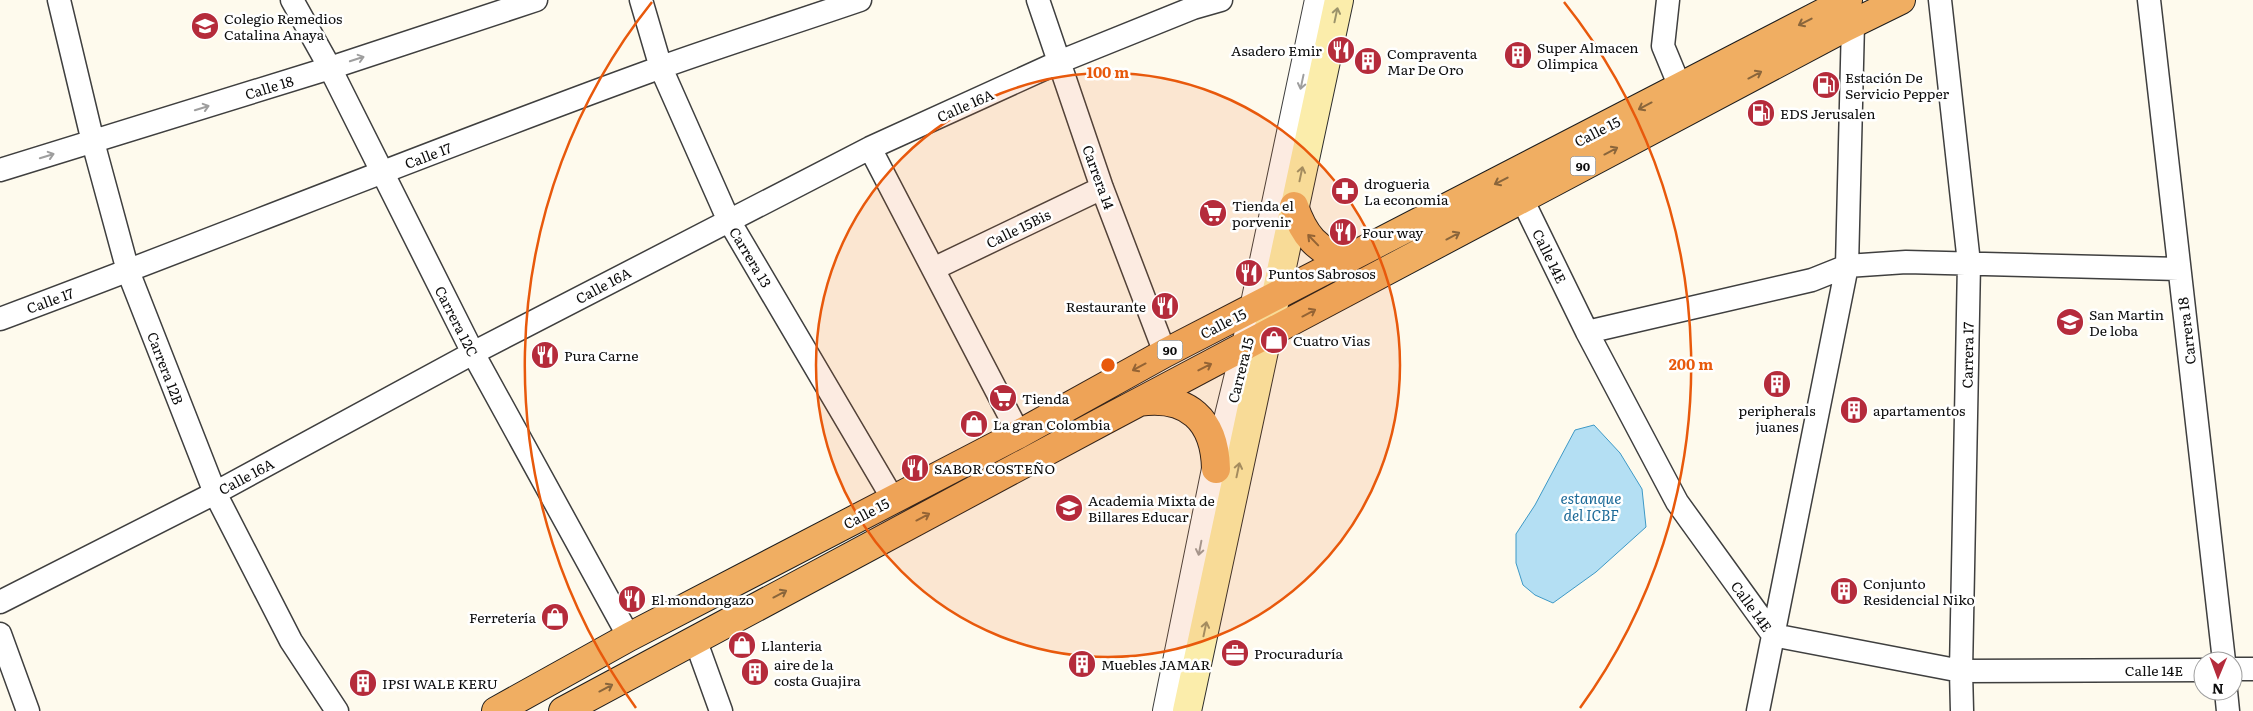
<svg xmlns="http://www.w3.org/2000/svg" width="2253" height="711" font-family="Literata,serif">
	<style>
		.water { fill: #b4dff3; stroke: #3e99c6 }
		.lines { fill: none; stroke-linecap: round; stroke-linejoin: round }
		.minor-casing { stroke: #3f3f3f; stroke-width: 25 }
		.tertiary-casing { stroke: #3f3f3f; stroke-width: 30 }
		.secondary-casing { stroke: #2e2e2e; stroke-width: 30 }
		.trunk-casing { stroke: #1d1d1d; stroke-width: 30 }
		.minor { stroke: #fff; stroke-width: 22 }
		.tertiary { stroke: #fff; stroke-width: 28 }
		.secondary { stroke: #fbedab; stroke-width: 28 }
		.trunk { stroke: #f0ae62; stroke-width: 28 }
		.oneway { stroke: #9b936b }
		.oneway2 { stroke: #89653b }
		.oneway3 { stroke: #9e9e9e }
		.ring { fill: none; stroke: #e8590c; stroke-width: 2.5 }
		.labels { text-anchor: middle; dominant-baseline: central; stroke-width: 5; stroke-linejoin: round; paint-order: stroke }
		.shield { fill: #fff; stroke: #555; stroke-width: 1 }
		.shield-label { font-size: 12px; font-weight: bold; fill: #0c0c0c }
		.poi-label { font-size: 14px; fill: #0c0c0c; stroke: #fff; text-anchor: start }
		.street-label { font-size: 14px; fill: #0c0c0c; stroke: #fff }
		.water-label { font-size: 15px; font-style: italic; fill: #1c6a98; stroke: #fff }
		.centre { fill: #e8590c; stroke: #fff; stroke-width: 2.5 }
		.ring-label { font-size: 15px; text-anchor: middle; font-weight: bold; fill: #e8590c; stroke: #fff; stroke-width: 5; stroke-linejoin: round; paint-order: stroke }
	</style>
	<rect width="100%" height="100%" fill="#fefaed"/>
	<path class="water" d="M1594,425L1620,453L1642,489L1646,527L1596,572L1553,603L1535,595L1523,585L1516,563V534L1535,505L1575,430Z"/>
	<g class="lines">
		<defs>
			<path id="minor" d="M59,0L93,142L128,271L215,493L291,641L337,711
				M292,0L330,68L473,353L629,637
				M641,0L661,68L728,219L893,499
				M1038,0L1102,188L1165,353
				M1668,0L1663,46L1680,87
				M1940,0L1969,263L1961,671L1962,711
				M2149,0L2224,661
				M870,148L1019,434
				M0,170L330,68L536,0
				M1522,199L1587,332L1677,502L1773,635L1961,671L2203,670
				M933,269L1102,188
				M0,319C220,237 438,148 659,68C726,44 793,23 860,0
				M1587,332L1812,280L1847,266L1906,262L2179,269
				M0,602L215,493L473,353L870,148L1059,62L1193,8L1221,0
				M0,634L28,711
				M695,639L721,711
				M2233,669H2253
				M2226,691L2228,711
				M1758,711L1847,266L1853,23"/>
			<path id="tertiary" d="M1167,711L1216,469L1246,346L1319,0"/>
			<path id="secondary" d="M1187,711L1339,0"/>
			<path id="trunk" d="M1294,206C1304,236 1316,249 1346,261
				M1139,402C1188,395 1215,420 1216,469
				M496,711L629,637L1019,434L1165,353L1848,0
				M563,711C989,480 1418,254 1846,27L1901,0"/>
		</defs>
		<use href="#minor" class="minor-casing"/>
		<use href="#tertiary" class="tertiary-casing"/>
		<use href="#secondary" class="secondary-casing"/>
		<use href="#trunk" class="trunk-casing"/>
		<use href="#minor" class="minor"/>
		<use href="#tertiary" class="tertiary"/>
		<use href="#secondary" class="secondary"/>
		<use href="#trunk" class="trunk"/>
	</g>
	<defs><path id="oneway-shaft" d="M-6 0H5M1.5-3L5.5 0L1.5 3" fill="none" stroke-width="1.6" stroke-linecap="round" stroke-linejoin="round" transform="scale(1.25)"/></defs>
	<g class="oneway">
		<use href="#oneway-shaft" transform="translate(1336 15) rotate(-78)"/>
		<use href="#oneway-shaft" transform="translate(1301 174) rotate(-78)"/>
		<use href="#oneway-shaft" transform="translate(1238 470) rotate(-78)"/>
		<use href="#oneway-shaft" transform="translate(1205 629) rotate(-78)"/>
	</g>
	<g class="oneway2">
		<use href="#oneway-shaft" transform="translate(1805 22) rotate(153)"/>
		<use href="#oneway-shaft" transform="translate(1755 75) rotate(-28)"/>
		<use href="#oneway-shaft" transform="translate(1645 106) rotate(152)"/>
		<use href="#oneway-shaft" transform="translate(1611 151) rotate(-28)"/>
		<use href="#oneway-shaft" transform="translate(1501 181) rotate(153)"/>
		<use href="#oneway-shaft" transform="translate(1453 236) rotate(-28)"/>
		<use href="#oneway-shaft" transform="translate(1313 240) rotate(-134)"/>
		<use href="#oneway-shaft" transform="translate(1309 313) rotate(-28)"/>
		<use href="#oneway-shaft" transform="translate(1139 367) rotate(152)"/>
		<use href="#oneway-shaft" transform="translate(1205 367) rotate(-27)"/>
		<use href="#oneway-shaft" transform="translate(923 517) rotate(-28)"/>
		<use href="#oneway-shaft" transform="translate(780 594) rotate(-28)"/>
		<use href="#oneway-shaft" transform="translate(606 688) rotate(-28)"/>
	</g>
	<g class="oneway3">
		<use href="#oneway-shaft" transform="translate(357 59) rotate(-18)"/>
		<use href="#oneway-shaft" transform="translate(1302 82) rotate(102)"/>
		<use href="#oneway-shaft" transform="translate(202 108) rotate(-17)"/>
		<use href="#oneway-shaft" transform="translate(47 156) rotate(-17)"/>
		<use href="#oneway-shaft" transform="translate(1200 548) rotate(101)"/>
	</g>
	<circle cx="1108" cy="365" r="292" fill="#e8590c" fill-opacity=".12"/>
	<g class="ring">
		<circle cx="1108" cy="365" r="292"/>
		<path d="M636 708A583 583 0 0 1 652 2M1564 2A583 583 0 0 1 1580 708"/>
	</g>
	<defs>
		<symbol id="school-disc" viewBox="-11 -11 22 22"><circle r="9.5" fill="#b52b3b" stroke="#fff"/><path d="M0-5L7-2L0 1L-7-2ZM-4 1L0 2.5L4 1V4Q0 6-4 4Z" fill="#fff"/></symbol>
		<symbol id="restaurant-disc" viewBox="-11 -11 22 22"><circle r="9.5" fill="#b52b3b" stroke="#fff"/><path d="M-5-6h1v4h1v-4h1v4h1v-4h1v5L-1.5 .5V6h-2V.5L-5-1ZM5-6V6H3V1.5H1.5Q1.5-4 5-6Z" fill="#fff"/></symbol>
		<symbol id="building-disc" viewBox="-11 -11 22 22"><circle r="9.5" fill="#b52b3b" stroke="#fff"/><path d="M-4-6H4V6H1V3H-1V6H-4ZM-2.5-4.3h1.7v1.8h-1.7ZM.8-4.3h1.7v1.8H.8ZM-2.5-1h1.7V.8h-1.7ZM.8-1h1.7V.8H.8Z" fill="#fff"/></symbol>
		<symbol id="fuel-disc" viewBox="-11 -11 22 22"><circle r="9.5" fill="#b52b3b" stroke="#fff"/><path d="M-5.5-6h7V0h2V4h1.3V-2.5L3-4.5l.8-.8L6-3V5H2.5V1h-1V6h-7ZM-4.2-4.7v3.2H.2V-4.7Z" fill="#fff"/></symbol>
		<symbol id="pharmacy-disc" viewBox="-11 -11 22 22"><circle r="9.5" fill="#b52b3b" stroke="#fff"/><path d="M-2-6h4v4h4v4h-4v4h-4v-4h-4v-4h4Z" fill="#fff"/></symbol>
		<symbol id="supermarket-disc" viewBox="-11 -11 22 22"><circle r="9.5" fill="#b52b3b" stroke="#fff"/><path d="M-6-5.5h2.5l.6 2H6L4.5 2H-2.5L-4.4-4H-6ZM-1.5 3.2a1.3 1.3 0 1 0 .1 0ZM3 3.2a1.3 1.3 0 1 0 .1 0Z" fill="#fff"/></symbol>
		<symbol id="shop-disc" viewBox="-11 -11 22 22"><circle r="9.5" fill="#b52b3b" stroke="#fff"/><path d="M-5-2.5h2.3a2.7 3.5 0 0 1 5.4 0H5L5.5 6h-11ZM-1.5-2.5h3a1.5 2.3 0 0 0-3 0Z" fill="#fff"/></symbol>
		<symbol id="office-disc" viewBox="-11 -11 22 22"><circle r="9.5" fill="#b52b3b" stroke="#fff"/><path d="M-6-3h4V-5.5h4V-3h4V5H-6ZM-1-4.5V-3h2v-1.5ZM-6 0V1H6V0Z" fill="#fff"/></symbol>
	</defs>
	<g fill-rule="evenodd">
		<use href="#school-disc" x="189" y="10" width="32" height="32"/>
		<use href="#restaurant-disc" x="1325" y="34" width="32" height="32"/>
		<use href="#building-disc" x="1502" y="39" width="32" height="32"/>
		<use href="#building-disc" x="1352" y="45" width="32" height="32"/>
		<use href="#fuel-disc" x="1810" y="69" width="32" height="32"/>
		<use href="#fuel-disc" x="1745" y="97" width="32" height="32"/>
		<use href="#pharmacy-disc" x="1329" y="175" width="32" height="32"/>
		<use href="#supermarket-disc" x="1197" y="197" width="32" height="32"/>
		<use href="#restaurant-disc" x="1327" y="216" width="32" height="32"/>
		<use href="#restaurant-disc" x="1233" y="257" width="32" height="32"/>
		<use href="#restaurant-disc" x="1149" y="290" width="32" height="32"/>
		<use href="#school-disc" x="2054" y="306" width="32" height="32"/>
		<use href="#shop-disc" x="1258" y="324" width="32" height="32"/>
		<use href="#restaurant-disc" x="529" y="339" width="32" height="32"/>
		<use href="#building-disc" x="1761" y="368" width="32" height="32"/>
		<use href="#supermarket-disc" x="987" y="382" width="32" height="32"/>
		<use href="#building-disc" x="1838" y="394" width="32" height="32"/>
		<use href="#shop-disc" x="958" y="408" width="32" height="32"/>
		<use href="#restaurant-disc" x="899" y="452" width="32" height="32"/>
		<use href="#school-disc" x="1053" y="492" width="32" height="32"/>
		<use href="#building-disc" x="1828" y="575" width="32" height="32"/>
		<use href="#restaurant-disc" x="616" y="583" width="32" height="32"/>
		<use href="#shop-disc" x="539" y="601" width="32" height="32"/>
		<use href="#shop-disc" x="726" y="629" width="32" height="32"/>
		<use href="#office-disc" x="1219" y="637" width="32" height="32"/>
		<use href="#building-disc" x="1066" y="648" width="32" height="32"/>
		<use href="#building-disc" x="739" y="656" width="32" height="32"/>
		<use href="#building-disc" x="347" y="667" width="32" height="32"/>
	</g>
	<g class="labels">
		<g class="shield">
			<rect x="1570.5" y="156.5" width="25" height="19" rx="4"/>
			<rect x="1157.5" y="340.5" width="25" height="19" rx="4"/>
		</g>
		<g class="shield-label">
			<text x="1583" y="166">90</text>
			<text x="1170" y="350">90</text>
		</g>
		<g class="poi-label">
			<text x="224" y="18">Colegio Remedios<tspan x="224" dy="16">Catalina Anaya</tspan></text>
			<text x="1537" y="47">Super Almacen<tspan x="1537" dy="16">Olimpica</tspan></text>
			<text x="1322" y="50" text-anchor="end">Asadero Emir</text>
			<text x="1387" y="53">Compraventa<tspan x="1387" dy="16">Mar De Oro</tspan></text>
			<text x="1845" y="77">Estación De<tspan x="1845" dy="16">Servicio Pepper</tspan></text>
			<text x="1780" y="113">EDS Jerusalen</text>
			<text x="1364" y="183">drogueria<tspan x="1364" dy="16">La economia</tspan></text>
			<text x="1232" y="205">Tienda el<tspan x="1232" dy="16">porvenir</tspan></text>
			<text x="1362" y="232">Four way</text>
			<text x="1268" y="273">Puntos Sabrosos</text>
			<text x="1146" y="306" text-anchor="end">Restaurante</text>
			<text x="2089" y="314">San Martin<tspan x="2089" dy="16">De loba</tspan></text>
			<text x="1293" y="340">Cuatro Vias</text>
			<text x="564" y="355">Pura Carne</text>
			<text x="1022" y="398">Tienda</text>
			<text x="1777" y="410" text-anchor="middle">peripherals<tspan x="1777" dy="16">juanes</tspan></text>
			<text x="1873" y="410">apartamentos</text>
			<text x="993" y="424">La gran Colombia</text>
			<text x="934" y="468">SABOR COSTEÑO</text>
			<text x="1088" y="500">Academia Mixta de<tspan x="1088" dy="16">Billares Educar</tspan></text>
			<text x="1863" y="583">Conjunto<tspan x="1863" dy="16">Residencial Niko</tspan></text>
			<text x="651" y="599">El mondongazo</text>
			<text x="536" y="617" text-anchor="end">Ferretería</text>
			<text x="761" y="645">Llanteria</text>
			<text x="1254" y="653">Procuraduría</text>
			<text x="774" y="664">aire de la<tspan x="774" dy="16">costa Guajira</tspan></text>
			<text x="1101" y="664">Muebles JAMAR</text>
			<text x="382" y="683">IPSI WALE KERU</text>
		</g>
		<g class="street-label">
			<text transform="translate(269 87) rotate(-17)">Calle 18</text>
			<text transform="translate(965 105) rotate(-24)">Calle 16A</text>
			<text transform="translate(1597 131) rotate(-27)">Calle 15</text>
			<text transform="translate(428 155) rotate(-21)">Calle 17</text>
			<text transform="translate(1099 177) rotate(70)">Carrera 14</text>
			<text transform="translate(1018 228) rotate(-26)">Calle 15Bis</text>
			<text transform="translate(1550 256) rotate(64)">Calle 14E</text>
			<text transform="translate(751 257) rotate(59)">Carrera 13</text>
			<text transform="translate(603 285) rotate(-28)">Calle 16A</text>
			<text transform="translate(50 300) rotate(-20)">Calle 17</text>
			<text transform="translate(457 321) rotate(63)">Carrera 12C</text>
			<text transform="translate(1223 323) rotate(-27)">Calle 15</text>
			<text transform="translate(2186 331) rotate(-97)">Carrera 18</text>
			<text transform="translate(1967 355) rotate(-89)">Carrera 17</text>
			<text transform="translate(166 368) rotate(69)">Carrera 12B</text>
			<text transform="translate(1240 370) rotate(-76)">Carrera 15</text>
			<text transform="translate(246 476) rotate(-28)">Calle 16A</text>
			<text transform="translate(866 513) rotate(-28)">Calle 15</text>
			<text transform="translate(1752 606) rotate(54)">Calle 14E</text>
			<text x="2154" y="670">Calle 14E</text>
		</g>
		<g class="water-label">
			<text x="1591" y="497">estanque<tspan x="1591" dy="17">del ICBF</tspan></text>
		</g>
	</g>
	<circle cx="1108" cy="365" r="8" class="centre"/>
	<g class="ring-label">
		<text x="1108" y="78">100 m</text>
		<text x="1691" y="370">200 m</text>
	</g>
	<g transform="translate(2218 676) rotate(181)"><circle r="24" fill="#ffffff" stroke="#9e9e9e"/>
	<path d="M0-4L9 19L0 12L-9 19Z" fill="#b52b3b"/>
	<text y="-8" font-size="14" font-weight="bold" text-anchor="middle" fill="#0c0c0c">N</text>
	</g>
</svg>
